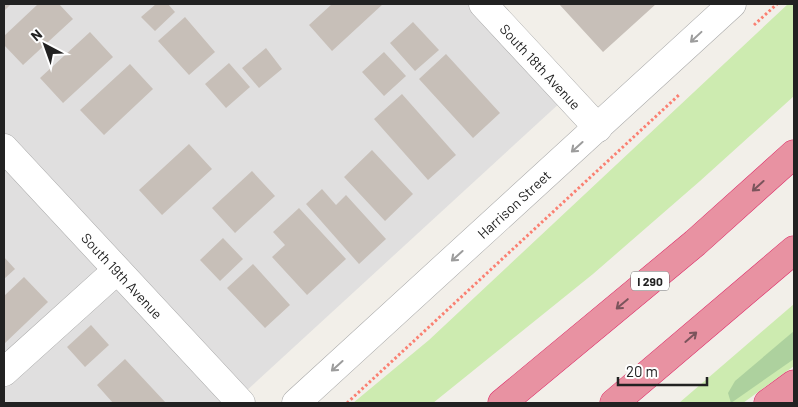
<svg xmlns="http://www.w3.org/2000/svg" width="798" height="407" font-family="Barlow,sans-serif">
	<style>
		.residential { fill: #e0dfdf }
		.grass { fill: #cdebb0 }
		.forest { fill: #add19e }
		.building { fill: #c7bfb8 }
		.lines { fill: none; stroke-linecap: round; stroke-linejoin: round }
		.minor-casing { stroke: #a9a9a9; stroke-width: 29 }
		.highway-casing { stroke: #dc2a67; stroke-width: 29 }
		.path { stroke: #fa8072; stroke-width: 3; stroke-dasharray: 2.5 2.5; stroke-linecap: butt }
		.minor { stroke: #fff; stroke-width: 28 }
		.highway { stroke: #e892a2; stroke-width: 28 }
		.oneway { stroke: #9c9c9c }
		.oneway2 { stroke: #7b545c }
		.labels { text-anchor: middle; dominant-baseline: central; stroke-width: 4.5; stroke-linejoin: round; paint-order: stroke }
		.shield { fill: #fff; stroke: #646464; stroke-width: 1 }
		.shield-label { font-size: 12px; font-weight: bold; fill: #222 }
		.street-label { font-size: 14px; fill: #222; stroke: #fff }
	</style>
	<rect width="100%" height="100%" fill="#f2efe9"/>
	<path class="residential" d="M4,4H471L562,101L233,403H4Z"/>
	<path class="grass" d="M788,4H794V96L700,181L593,274L433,403H353L429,340Z
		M794,304V366L743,403H679Z"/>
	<path class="forest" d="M794,331V359L731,403L728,393L735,381Z"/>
	<path class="building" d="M4,4H11L4,11Z
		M38,4H59L73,19L23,65L4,45V36Z
		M156,4H168L175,12L155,31L141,17Z
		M332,4H383L332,51L309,25Z
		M559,4H656L603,52Z
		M185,17L215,52L189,75L158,41Z
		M413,22L439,50L415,71L390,43Z
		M90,32L113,57L63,103L40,78Z
		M266,48L282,69L259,88L242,68Z
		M384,52L406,76L384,96L362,72Z
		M446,54L500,113L473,138L419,79Z
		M229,63L250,87L226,108L205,84Z
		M130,64L153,89L104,135L80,110Z
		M402,94L456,155L428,180L374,119Z
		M189,144L212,169L162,215L139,190Z
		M372,150L413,194L385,221L344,177Z
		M252,171L275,196L235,233L212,208Z
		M322,189L336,205L346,195L386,239L359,264L306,204Z
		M299,208L346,259L307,295L272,257L285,245L273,232Z
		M223,238L243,259L220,281L200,260Z
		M4,257L15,269L4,279Z
		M253,264L290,305L265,328L227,288Z
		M24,277L48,302L4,344V296Z
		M91,325L109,345L85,367L67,347Z
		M125,359L166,403H113L97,385Z"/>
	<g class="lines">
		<defs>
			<g id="minor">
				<path id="s1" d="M483,4L598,128"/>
				<path id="s2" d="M4,148L241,403"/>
				<path d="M4,372L116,271"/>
				<path id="s3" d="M296,403L732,4"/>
			</g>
			<path id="highway" d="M502,403L695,243L794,154
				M614,403L794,250
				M768,403L794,384"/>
		</defs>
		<use href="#minor" class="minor-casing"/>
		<use href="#highway" class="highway-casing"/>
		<path class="path" d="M754,25L777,4
			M347,403L680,94"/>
		<use href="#minor" class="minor"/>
		<use href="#highway" class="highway"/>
	</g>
	<defs><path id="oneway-shaft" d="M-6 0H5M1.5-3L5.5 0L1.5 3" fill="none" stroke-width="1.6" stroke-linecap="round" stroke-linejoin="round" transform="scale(1.25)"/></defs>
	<g class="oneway">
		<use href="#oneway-shaft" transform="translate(696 37) rotate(137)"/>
		<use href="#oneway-shaft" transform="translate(577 147) rotate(138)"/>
		<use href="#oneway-shaft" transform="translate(457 256) rotate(138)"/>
		<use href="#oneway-shaft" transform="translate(337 366) rotate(138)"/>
	</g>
	<g class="oneway2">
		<use href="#oneway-shaft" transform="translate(758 186) rotate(138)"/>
		<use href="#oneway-shaft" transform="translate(622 304) rotate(140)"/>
		<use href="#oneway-shaft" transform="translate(691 337) rotate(-41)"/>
	</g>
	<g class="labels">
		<rect class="shield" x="631" y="271.5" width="38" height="19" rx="4"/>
		<g class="shield-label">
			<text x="650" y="281">I 290</text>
		</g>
		<g class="street-label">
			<text stroke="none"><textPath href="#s1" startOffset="85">South 18th Avenue</textPath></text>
			<text stroke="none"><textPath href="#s3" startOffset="295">Harrison Street</textPath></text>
			<text stroke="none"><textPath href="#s2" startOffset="174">South 19th Avenue</textPath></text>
		</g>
	</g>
	<rect width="798" height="407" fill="none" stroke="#222222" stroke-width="10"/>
	<g transform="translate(45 45) rotate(319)" stroke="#ffffff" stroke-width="4" paint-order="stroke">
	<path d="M0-4L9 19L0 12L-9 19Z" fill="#222222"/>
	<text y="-8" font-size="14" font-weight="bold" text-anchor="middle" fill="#222222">N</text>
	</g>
	<path d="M618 377v8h89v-8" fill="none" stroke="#222222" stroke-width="2.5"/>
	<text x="626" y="377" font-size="15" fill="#222222" stroke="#ffffff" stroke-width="4" paint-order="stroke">20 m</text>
</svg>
